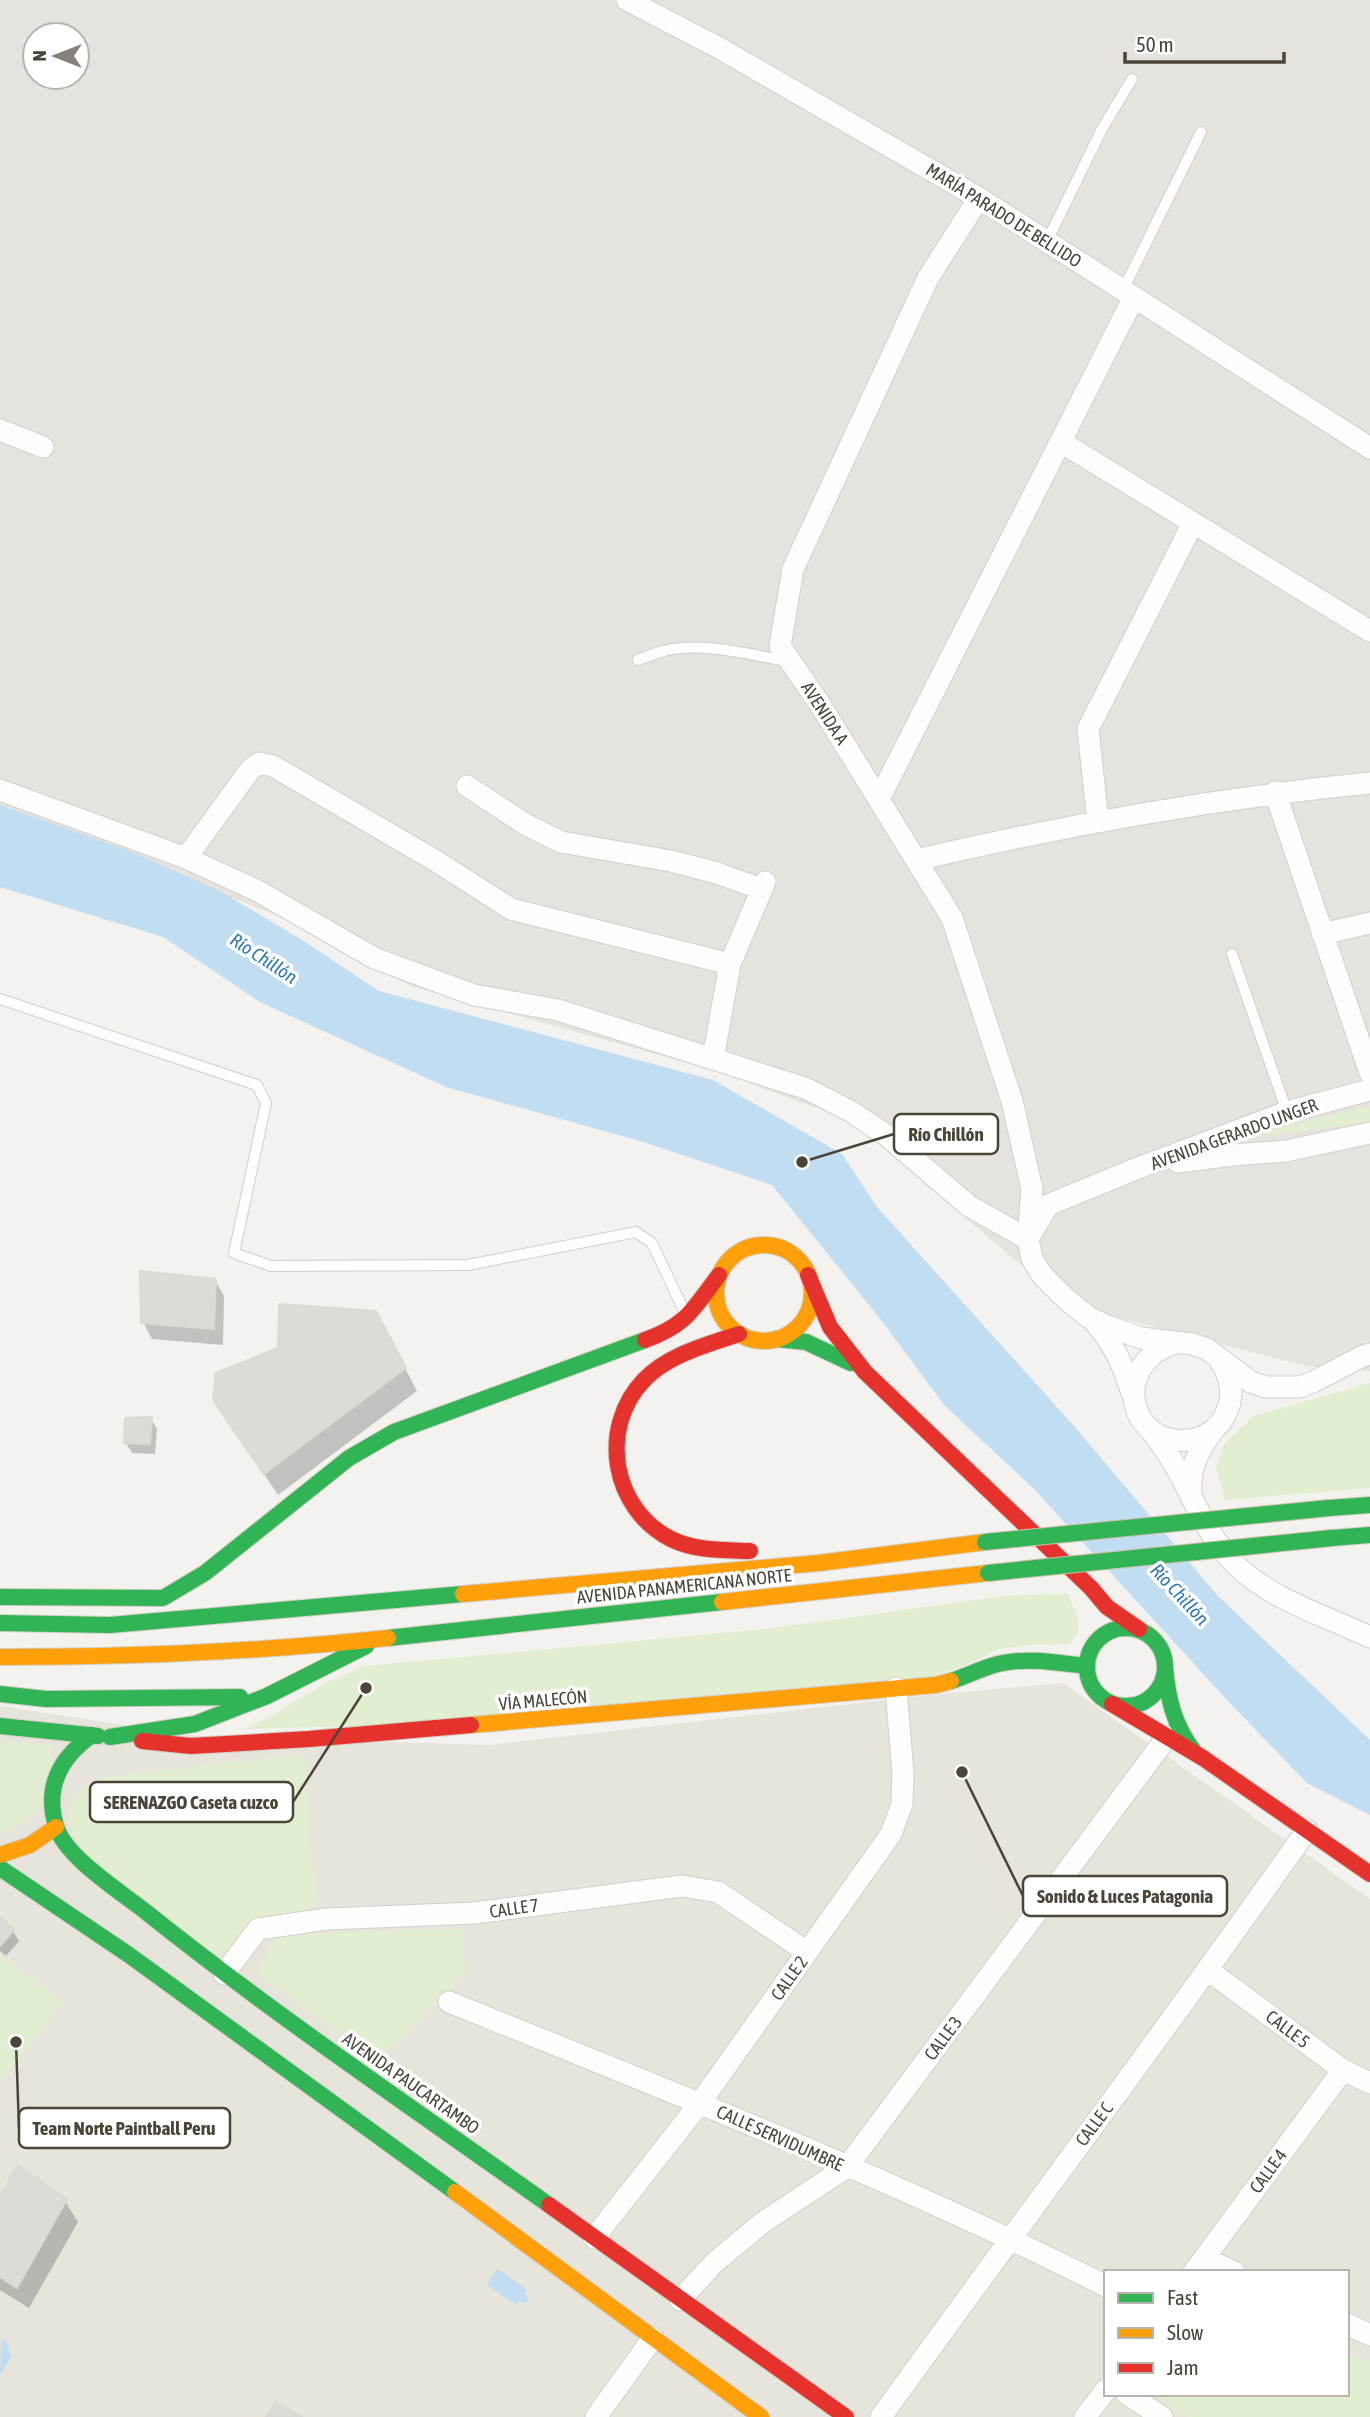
<svg xmlns="http://www.w3.org/2000/svg" width="1370" height="2417" font-family="'Asap Condensed',sans-serif">
	<style>
		.residential { fill: #e7e4dc; fill-rule: evenodd }
		.industrial { fill: #e6e2de; fill-rule: evenodd }
		.green { fill: #e1eecf }
		.water { fill: #c0ddf1 }
		.shadow { fill: #0003 }
		.building { fill: #dedbd6; stroke: #dcd9d4; stroke-width: 2 }
		.lines { fill: none; stroke-linecap: round; stroke-linejoin: round }
		.lane-casing { stroke: #d2d0cb; stroke-width: 12 }
		.street-casing { stroke: #d2d0cb; stroke-width: 23 }
		.fast-casing { stroke: #d3cfc5; stroke-width: 18 }
		.slow-casing { stroke: #d3cfc5; stroke-width: 18 }
		.jam-casing { stroke: #d3cfc5; stroke-width: 18 }
		.lane { stroke: #fdfdfc; stroke-width: 10 }
		.street { stroke: #fdfdfc; stroke-width: 21 }
		.fast { stroke: #30b455; stroke-width: 16 }
		.slow { stroke: #ff9f0a; stroke-width: 16 }
		.jam { stroke: #e5322d; stroke-width: 16 }
		.fast-bridge-casing { stroke: #ccbfa9; stroke-width: 18; stroke-linecap: butt }
		.fast-bridge { stroke: #30b455; stroke-width: 16 }
		.labels { text-anchor: middle; dominant-baseline: central; stroke-width: 7; stroke-linejoin: round; paint-order: stroke }
		.street-label { font-size: 18px; fill: #4b4439; stroke: #fff }
		.water-label { font-size: 19px; font-style: italic; fill: #2e7ab2; stroke: #fff }
		.leader { fill: none; stroke: #4b4439; stroke-width: 2.5 }
		.callout-dot { fill: #4b4439; stroke: #fff; stroke-width: 2.5 }
		.callout { fill: #fff; stroke: #4b4439; stroke-width: 2.5 }
		.callout-label { font-size: 19px; text-anchor: middle; font-weight: bold; fill: #4b4439 }
	</style>
	<rect width="100%" height="100%" fill="#f4f2ee"/>
	<path class="residential" d="M1063,1683L1370,1899V2417H0V1706L198,1736L489,1745L930,1695ZM1106,2272H1347V2394H1106Z"/>
	<path class="industrial" d="M0,0H1370V1371L1306,1366L1093,1311L1014,1259L850,1120L713,1070L411,986L284,918L0,809ZM35,35H77V77H35Z"/>
	<path class="green" d="M1370,1106V1122L1230,1140Z
		M1370,1383V1488L1225,1500L1216,1466L1225,1443L1253,1416Z
		M1068,1594C1076,1613 1086,1629 1069,1644L1030,1645L999,1649L973,1662L930,1678L402,1725L243,1729L271,1716L322,1685L364,1666L765,1629L1012,1595Z
		M13,1742L50,1744C58,1792 46,1815 0,1834V1744Z
		M304,1754L316,1907L256,1925L223,1967L83,1854L68,1821L73,1798L99,1778Z
		M463,1929L465,1972L377,2062L257,1973L274,1939L313,1933Z
		M0,1956L63,2001L0,2083Z
		M1347,2353L1370,2363V2417H1187L1151,2394H1347Z"/>
	<path class="water" d="M0,805L124,849L220,891L307,943L379,991L713,1080L842,1154L877,1207L1073,1425L1218,1596L1370,1740V1815L1307,1783L1228,1701L1035,1490L944,1405L882,1321L772,1185L647,1143L446,1087L260,1002L163,937L0,887Z
		M498,2269L527,2290L524,2295L529,2299L526,2303L519,2301L516,2305L486,2284Z
		M1,2338L7,2342L11,2356L0,2376Z"/>
	<path class="shadow" d="M215,1280L224,1296L223,1345L152,1339L143,1322Z
		M388,1335L417,1391L278,1495L214,1399Z
		M151,1419L157,1429L155,1454L132,1453L126,1443Z
		M0,1920L13,1931L19,1941L6,1956L0,1951Z
		M0,2199L65,2201L78,2222L29,2308L0,2290Z"/>
	<path class="building" d="M140,1271L216,1279L214,1329L141,1323Z
		M279,1304L376,1311L406,1368L264,1474L213,1400L216,1373L278,1348Z
		M152,1417L150,1444L124,1443L125,1418Z
		M0,1917L14,1930L0,1946Z
		M18,2165L67,2199L17,2288L0,2277V2196Z
		M276,2402L302,2417H266Z"/>
	<g class="lines">
		<defs>
			<path id="lane" d="M1047,241L1102,129L1132,79
				M1123,290L1201,132
				M638,660C646,657 655,653 664,651C703,641 749,655 788,661
				M1232,954L1287,1112
				M0,999L257,1085L266,1103L234,1253L271,1266L468,1265L636,1232L652,1243L686,1315"/>
			<path id="street" d="M627,0L721,49L979,198L1370,448
				M979,198L928,278L793,569L780,646L819,703L952,918L1012,1101L1032,1189L1028,1239L1032,1259L1042,1275L1066,1299L1088,1317L1107,1326L1141,1338L1192,1344L1207,1349L1251,1382L1266,1387H1299L1313,1382L1363,1356L1370,1354
				M0,430L43,447
				M1061,442L1370,631
				M467,786L525,824L561,842L671,861L717,873L761,889
				M0,790L186,858L258,891L374,958L474,995L558,1010L805,1088L850,1111L886,1135L969,1206L1028,1239
				M1275,792L1370,1073
				M879,799L1134,297
				M1098,822L1088,729L1193,523
				M186,858L250,770L259,763L273,766L436,861L511,909L730,964
				M916,860C1066,825 1217,798 1370,783
				M1322,934L1370,923
				M713,1059L730,964L765,882
				M1178,1162L1233,1155L1286,1151L1370,1133
				M1031,1234L1048,1205L1138,1168L1287,1112L1370,1090
				M1095,1323C1115,1344 1124,1369 1133,1396
				M1176,1343C1110,1362 1127,1448 1190,1440C1204,1438 1218,1429 1224,1417C1235,1398 1232,1379 1220,1361
				M1150,1429C1160,1442 1169,1455 1177,1469C1195,1502 1209,1539 1237,1566C1272,1600 1326,1616 1370,1637
				M1191,1493C1189,1469 1198,1451 1212,1432
				M1208,1970L1343,2070L1370,2083
				M224,1974L258,1929L327,1919L474,1913L682,1886L718,1892L807,1952
				M449,2002C670,2091 893,2179 1106,2286
				M594,2238L700,2103L891,1834L902,1804L903,1773L896,1688
				M1204,2258L1234,2272
				M1194,2272L1343,2070
				M680,2300L714,2263L762,2223L847,2167L1167,1737
				M1347,2324L1370,2335
				M1127,2394L1162,2417
				M596,2417L653,2338
				M881,2417C1022,2221 1168,2028 1307,1830
				M1085,2417L1106,2390"/>
			<path id="fast" d="M777,1339L806,1342L851,1363
				M1329,1508L1370,1505
				M1332,1538L1370,1535
				M0,1597L163,1598L205,1573L349,1458L394,1432L645,1340
				M0,1623L110,1625L463,1594
				M1087 1667a39 39 0 1 1 78 0a39 39 0 1 1-78 0Z
				M388,1638L722,1602
				M1165,1668C1168,1699 1174,1725 1193,1750
				M951,1681C967,1676 982,1668 998,1664C1027,1657 1057,1663 1086,1666
				M0,1694L46,1699L240,1697
				M0,1726L98,1736
				M92,1735C61,1757 44,1786 56,1826C65,1857 121,1892 146,1912C276,2016 414,2109 549,2205
				M110,1737L195,1724L267,1696L366,1646
				M0,1868L129,1955L455,2192"/>
			<path id="slow" d="M716 1293a48 48 0 1 1 96 0a48 48 0 1 1-96 0Z
				M463,1594L819,1563L985,1542
				M722,1602L988,1573
				M0,1657C130,1657 259,1652 388,1638
				M471,1725L936,1685L951,1681
				M0,1855L30,1845L56,1827
				M455,2192L761,2417"/>
			<path id="jam" d="M808,1275L830,1327L865,1372L1091,1588L1107,1607L1139,1629
				M739,1334C706,1345 668,1355 644,1380C598,1428 612,1509 671,1539C695,1551 724,1550 750,1551
				M645,1340C687,1325 693,1309 719,1275
				M1112,1704L1203,1758L1370,1874
				M142,1741L191,1746L309,1739L471,1725
				M549,2205L846,2417"/>
		</defs>
		<use href="#lane" class="lane-casing"/>
		<use href="#street" class="street-casing"/>
		<use href="#fast" class="fast-casing"/>
		<use href="#slow" class="slow-casing"/>
		<use href="#jam" class="jam-casing"/>
		<use href="#lane" class="lane"/>
		<use href="#street" class="street"/>
		<use href="#fast" class="fast"/>
		<use href="#slow" class="slow"/>
		<use href="#jam" class="jam"/>
		<defs>
			<path id="fast-bridge" d="M985,1542L1329,1508
				M988,1573L1332,1538"/>
		</defs>
		<use href="#fast-bridge" class="fast-bridge-casing"/>
		<use href="#fast-bridge" class="fast-bridge"/>
	</g>
	<g class="labels">
		<g class="street-label">
			<text transform="translate(1004 215) rotate(32)">MARÍA PARADO DE BELLIDO</text>
			<text transform="translate(825 713) rotate(57)">AVENIDA A</text>
			<text transform="translate(1234 1134) rotate(-20)">AVENIDA GERARDO UNGER</text>
			<text transform="translate(684 1586) rotate(-6)">AVENIDA PANAMERICANA NORTE</text>
			<text transform="translate(543 1700) rotate(-5)">VÍA MALECÓN</text>
			<text transform="translate(514 1908) rotate(-8)">CALLE 7</text>
			<text transform="translate(789 1978) rotate(-55)">CALLE 2</text>
			<text transform="translate(1288 2029) rotate(37)">CALLE 5</text>
			<text transform="translate(943 2038) rotate(-53)">CALLE 3</text>
			<text transform="translate(411 2083) rotate(35)">AVENIDA PAUCARTAMBO</text>
			<text transform="translate(1094 2124) rotate(-53)">CALLE C</text>
			<text transform="translate(780 2138) rotate(24)">CALLE SERVIDUMBRE</text>
			<text transform="translate(1268 2171) rotate(-54)">CALLE 4</text>
		</g>
		<g class="water-label">
			<text transform="translate(264 958) rotate(33)">Río Chillón</text>
			<text transform="translate(1180 1594) rotate(47)">Río Chillón</text>
		</g>
	</g>
	<path class="leader" d="M802 1162L894 1134M366 1688L293 1802M962 1772L1023 1896M16 2042L19 2128"/>
	<g class="callout-dot">
		<circle cx="802" cy="1162" r="7"/>
		<circle cx="366" cy="1688" r="7"/>
		<circle cx="962" cy="1772" r="7"/>
		<circle cx="16" cy="2042" r="7"/>
	</g>
	<g class="callout">
		<rect x="894" y="1114" width="104" height="40" rx="7"/>
		<rect x="90" y="1782" width="203" height="40" rx="7"/>
		<rect x="1023" y="1876" width="204" height="40" rx="7"/>
		<rect x="19" y="2108" width="211" height="40" rx="7"/>
	</g>
	<g class="callout-label">
		<text x="946" y="1141">Río Chillón</text>
		<text x="191" y="1809">SERENAZGO Caseta cuzco</text>
		<text x="1125" y="1903">Sonido &amp; Luces Patagonia</text>
		<text x="124" y="2135">Team Norte Paintball Peru</text>
	</g>
	<rect x="1104" y="2270" width="245" height="126" fill="#ffffff" stroke="#b7b4b0" stroke-width="2"/>
	<rect x="1118" y="2293" width="35" height="10" fill="#30b455" stroke="#b7b4b0" stroke-width="2"/>
	<text x="1167" y="2305" font-size="21" fill="#4b4439">Fast</text>
	<rect x="1118" y="2328" width="35" height="10" fill="#ff9f0a" stroke="#b7b4b0" stroke-width="2"/>
	<text x="1167" y="2340" font-size="21" fill="#4b4439">Slow</text>
	<rect x="1118" y="2363" width="35" height="10" fill="#e5322d" stroke="#b7b4b0" stroke-width="2"/>
	<text x="1167" y="2375" font-size="21" fill="#4b4439">Jam</text>
	<g transform="translate(56 56) rotate(270)"><circle r="33" fill="#ffffff" stroke="#b7b4b0" stroke-width="2"/>
	<path d="M0-5L12 26L0 18L-12 26Z" fill="#868178"/>
	<text y="-10" font-size="19" font-weight="bold" text-anchor="middle" fill="#4b4439">N</text>
	</g>
	<path d="M1125 52v10h159v-10" fill="none" stroke="#4b4439" stroke-width="3.5"/>
	<text x="1136" y="52" font-size="21" fill="#4b4439" stroke="#ffffff" stroke-width="5" paint-order="stroke">50 m</text>
</svg>
